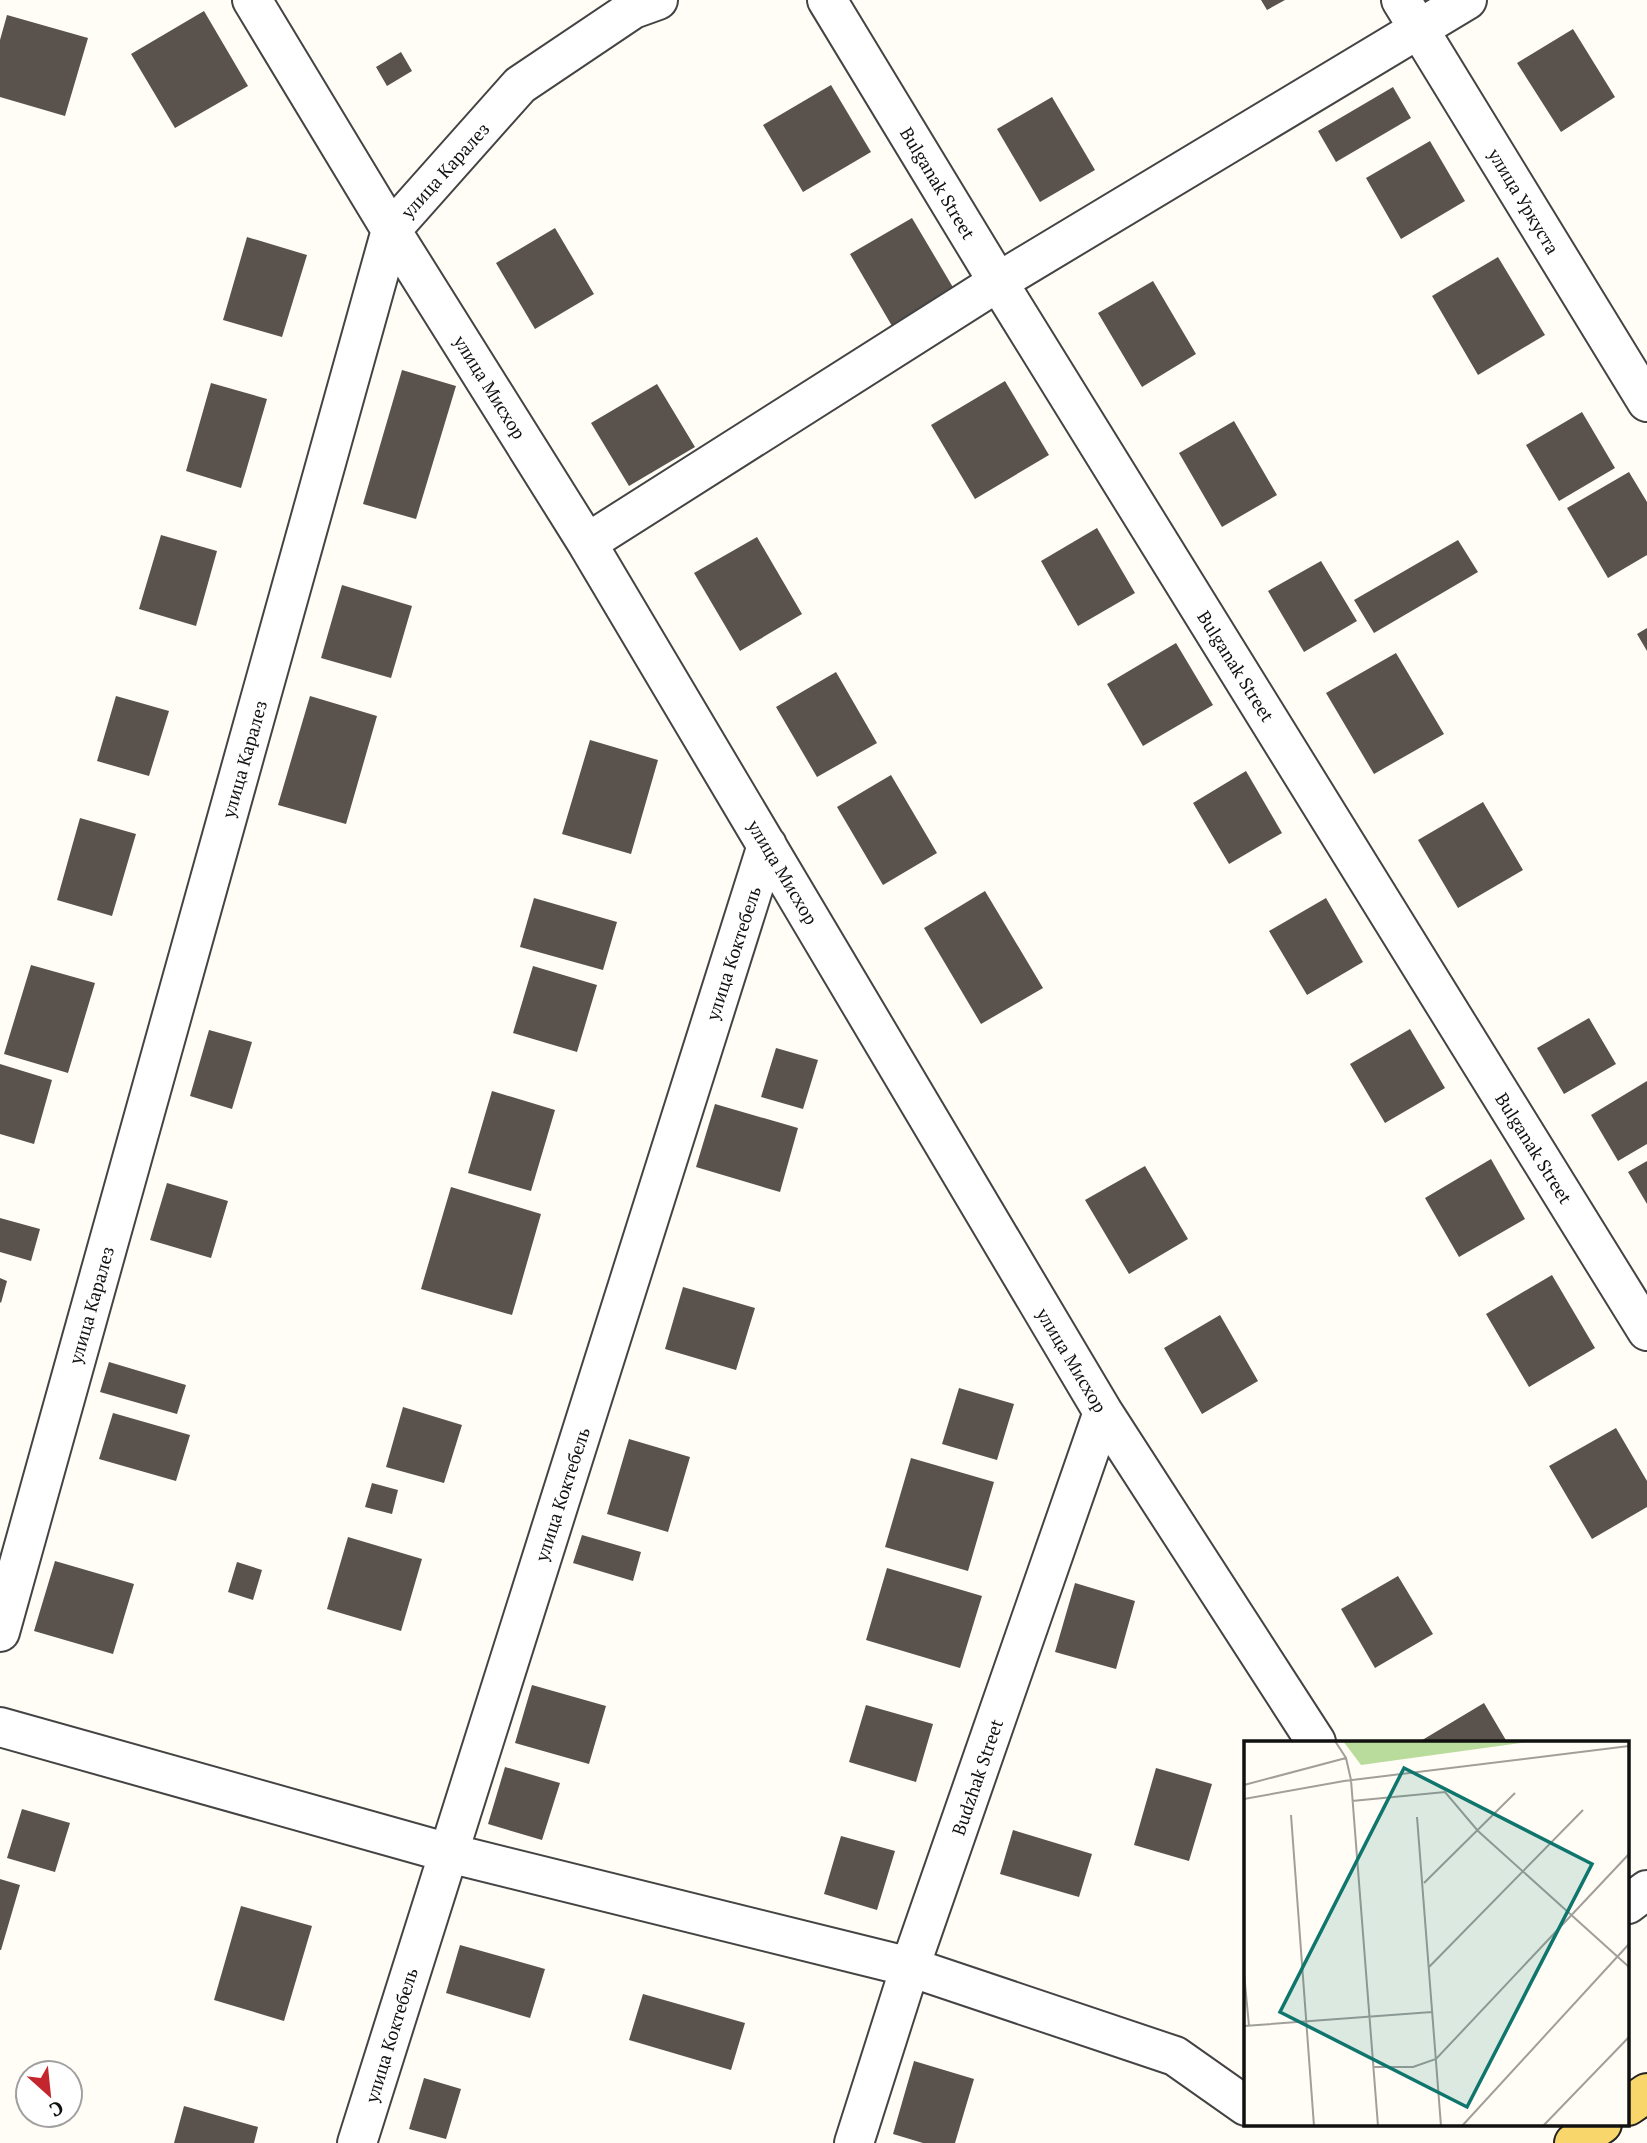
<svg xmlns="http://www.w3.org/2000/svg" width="1647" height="2143" font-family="'PT Serif',serif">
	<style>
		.building { fill: #5a524d }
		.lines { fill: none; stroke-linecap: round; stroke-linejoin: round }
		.minor-casing { stroke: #444; stroke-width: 42 }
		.primary-casing { stroke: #222; stroke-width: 42 }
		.minor { stroke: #fff; stroke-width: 38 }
		.primary { stroke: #f9d66b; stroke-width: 38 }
		.labels { text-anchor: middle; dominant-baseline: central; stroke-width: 7; stroke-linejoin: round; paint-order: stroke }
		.street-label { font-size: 18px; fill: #111; stroke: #fff }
		.inset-road { fill: none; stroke: #a09f9a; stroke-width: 2 }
		.view { fill: #0f766e; fill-opacity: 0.15; stroke: #0f766e; stroke-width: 3.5 }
		.inset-edge { fill: none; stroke: #111; stroke-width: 3.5 }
	</style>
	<rect width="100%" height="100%" fill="#fffdf5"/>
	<path class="building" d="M1261,0H1285L1267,10Z
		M204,11L248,86L175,128L131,54Z
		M7,15L88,38L65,116L0,97V40Z
		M1573,29L1615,97L1561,132L1517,63Z
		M401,52L412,71L387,86L376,67Z
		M831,85L871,152L803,192L763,125Z
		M1393,87L1411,118L1336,162L1318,131Z
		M1052,97L1095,170L1040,202L997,129Z
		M1430,141L1465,201L1401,239L1366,178Z
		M912,218L954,289L892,326L850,254Z
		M555,228L594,294L535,329L496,263Z
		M247,237L307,255L282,337L223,320Z
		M1498,257L1545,335L1478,375L1432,296Z
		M1153,281L1196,354L1142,387L1098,313Z
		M402,370L456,386L416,519L363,504Z
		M1005,381L1049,455L975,499L931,425Z
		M211,383L267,399L241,488L186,471Z
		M657,384L695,447L629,486L591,423Z
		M1582,412L1615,468L1559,501L1526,445Z
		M1234,421L1277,495L1222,527L1179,453Z
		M1629,472L1647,502V555L1608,578L1567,508Z
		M1097,528L1135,593L1078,626L1041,561Z
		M161,535L217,551L196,626L139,609Z
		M757,537L802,614L740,651L694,573Z
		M1458,540L1478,572L1374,633L1354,600Z
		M1321,561L1357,621L1304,652L1268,591Z
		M342,585L412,606L391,678L321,658Z
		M1647,628V651L1637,634Z
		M1176,643L1213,705L1143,746L1107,684Z
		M1396,653L1444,734L1374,774L1326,693Z
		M836,672L877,743L817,777L776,707Z
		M116,696L169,711L149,776L97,761Z
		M310,696L377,716L346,824L278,805Z
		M590,740L658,760L631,854L562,834Z
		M1246,771L1282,833L1229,864L1193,803Z
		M891,775L937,853L883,885L837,807Z
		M1483,802L1523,870L1458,908L1418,840Z
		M80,818L136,834L112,916L57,900Z
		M985,891L1043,988L981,1024L924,928Z
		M534,898L617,922L603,970L520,947Z
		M1326,898L1363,962L1307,995L1269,931Z
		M31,965L95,983L68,1073L4,1054Z
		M533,966L597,985L577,1052L513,1033Z
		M1589,1018L1616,1064L1564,1094L1537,1048Z
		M1410,1029L1445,1088L1385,1123L1350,1064Z
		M209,1030L252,1042L232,1109L190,1096Z
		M776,1048L818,1060L803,1109L761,1097Z
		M0,1064L52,1080L34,1144L0,1134Z
		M1647,1081V1144L1618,1161L1591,1115Z
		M492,1091L555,1110L531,1191L468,1173Z
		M715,1104L798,1128L780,1192L696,1167Z
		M1491,1159L1525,1219L1459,1257L1425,1198Z
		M1647,1161V1204L1628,1172Z
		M1145,1166L1188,1239L1129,1274L1085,1200Z
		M167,1183L228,1201L211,1258L150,1240Z
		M451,1187L541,1214L512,1315L421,1289Z
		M0,1218L40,1229L31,1261L0,1252Z
		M1552,1275L1595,1348L1529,1387L1486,1314Z
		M0,1278L7,1281L1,1303L0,1302Z
		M683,1287L755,1308L736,1370L665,1349Z
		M1220,1315L1258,1381L1202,1414L1164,1348Z
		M109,1362L186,1385L177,1414L100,1392Z
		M959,1388L1014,1404L997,1460L942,1444Z
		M403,1407L462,1425L444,1483L386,1467Z
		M113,1413L190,1435L176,1481L99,1459Z
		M1616,1428L1647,1481V1507L1592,1539L1549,1466Z
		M629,1439L690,1457L668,1532L607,1514Z
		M911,1458L994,1482L968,1571L885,1547Z
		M372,1483L398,1490L392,1514L365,1507Z
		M582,1535L641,1552L633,1581L573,1563Z
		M348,1537L422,1559L401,1631L327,1609Z
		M55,1561L134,1584L113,1654L34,1631Z
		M237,1562L262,1570L253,1600L228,1592Z
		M887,1568L982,1596L960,1668L866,1640Z
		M1398,1576L1433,1634L1375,1668L1341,1609Z
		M1075,1583L1135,1601L1116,1669L1055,1652Z
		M532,1685L606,1706L589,1764L515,1743Z
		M1484,1703L1507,1742H1419Z
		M866,1705L933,1724L916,1782L849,1762Z
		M505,1767L560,1783L542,1840L488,1824Z
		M1156,1768L1212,1784L1189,1861L1134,1845Z
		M22,1809L70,1823L55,1872L7,1858Z
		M1013,1830L1092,1854L1079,1897L1000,1874Z
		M841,1836L895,1851L877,1910L824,1894Z
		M0,1879L20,1885L1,1950H0Z
		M241,1906L312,1926L284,2021L214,2000Z
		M460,1945L545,1969L530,2018L446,1993Z
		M643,1994L745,2023L731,2070L629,2040Z
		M914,2061L974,2079L955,2143H923L893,2134Z
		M424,2078L461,2089L446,2139L409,2129Z
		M184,2106L258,2127L254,2143H174Z"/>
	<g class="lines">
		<defs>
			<path id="minor" d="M252,0L391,230L587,543L1103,1412L1316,1742
				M827,0L998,282L1647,1331
				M1401,0L1647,402
				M587,543L998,282L1467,0
				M0,1632L391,230L520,85L633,9L658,0
				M0,1727L449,1853L910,1967L1175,2056L1246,2106
				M1628,1904L1647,1890
				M357,2143L767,845
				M854,2143L910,1967L1103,1412"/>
			<path id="primary" d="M1628,2106L1647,2093
				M1574,2143L1602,2124"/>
		</defs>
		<use href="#minor" class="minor-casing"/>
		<use href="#primary" class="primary-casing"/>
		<use href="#minor" class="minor"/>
		<use href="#primary" class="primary"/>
	</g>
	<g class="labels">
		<g class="street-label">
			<text transform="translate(445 170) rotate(-48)">улица Каралез</text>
			<text transform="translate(938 183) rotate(59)">Bulganak Street</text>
			<text transform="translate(1524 201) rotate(59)">улица Уркуста</text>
			<text transform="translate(490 387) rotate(58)">улица Мисхор</text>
			<text transform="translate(1236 666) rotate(58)">Bulganak Street</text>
			<text transform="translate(244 759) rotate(-74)">улица Каралез</text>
			<text transform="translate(783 872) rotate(59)">улица Мисхор</text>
			<text transform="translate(733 953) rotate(-72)">улица Коктебель</text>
			<text transform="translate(1534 1148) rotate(58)">Bulganak Street</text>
			<text transform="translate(91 1305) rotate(-74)">улица Каралез</text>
			<text transform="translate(1072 1360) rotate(59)">улица Мисхор</text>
			<text transform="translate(562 1494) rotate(-72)">улица Коктебель</text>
			<text transform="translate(977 1777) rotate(-71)">Budzhak Street</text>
			<text transform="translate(391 2035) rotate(-73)">улица Коктебель</text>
		</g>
	</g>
	<g transform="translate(1244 1741)">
		<rect width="385" height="385" fill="#fffdf5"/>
		<path d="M99,0H291L117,24Z" fill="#b9dc9c"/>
		<path class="inset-road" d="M91,0L102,17L107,39L134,385M0,44L102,17M0,58L100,40L385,5M108,60L201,51L234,90L385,226M47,74L70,385M173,76L197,385M180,142L271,52M185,226L339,69M0,232L5,285M0,285L188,271M130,326H169L192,318L385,113M218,385L385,203M299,385L385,296"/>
		<path class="view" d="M160,27L348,123L223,366L36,271Z"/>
		<rect width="385" height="385" class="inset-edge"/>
	</g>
	<g transform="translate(49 2094) rotate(153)"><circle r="33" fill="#ffffff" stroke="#a0a0a0" stroke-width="2"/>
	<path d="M0-5L12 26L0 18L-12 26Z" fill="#c4262e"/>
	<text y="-10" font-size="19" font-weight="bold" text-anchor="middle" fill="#111111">С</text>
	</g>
</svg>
